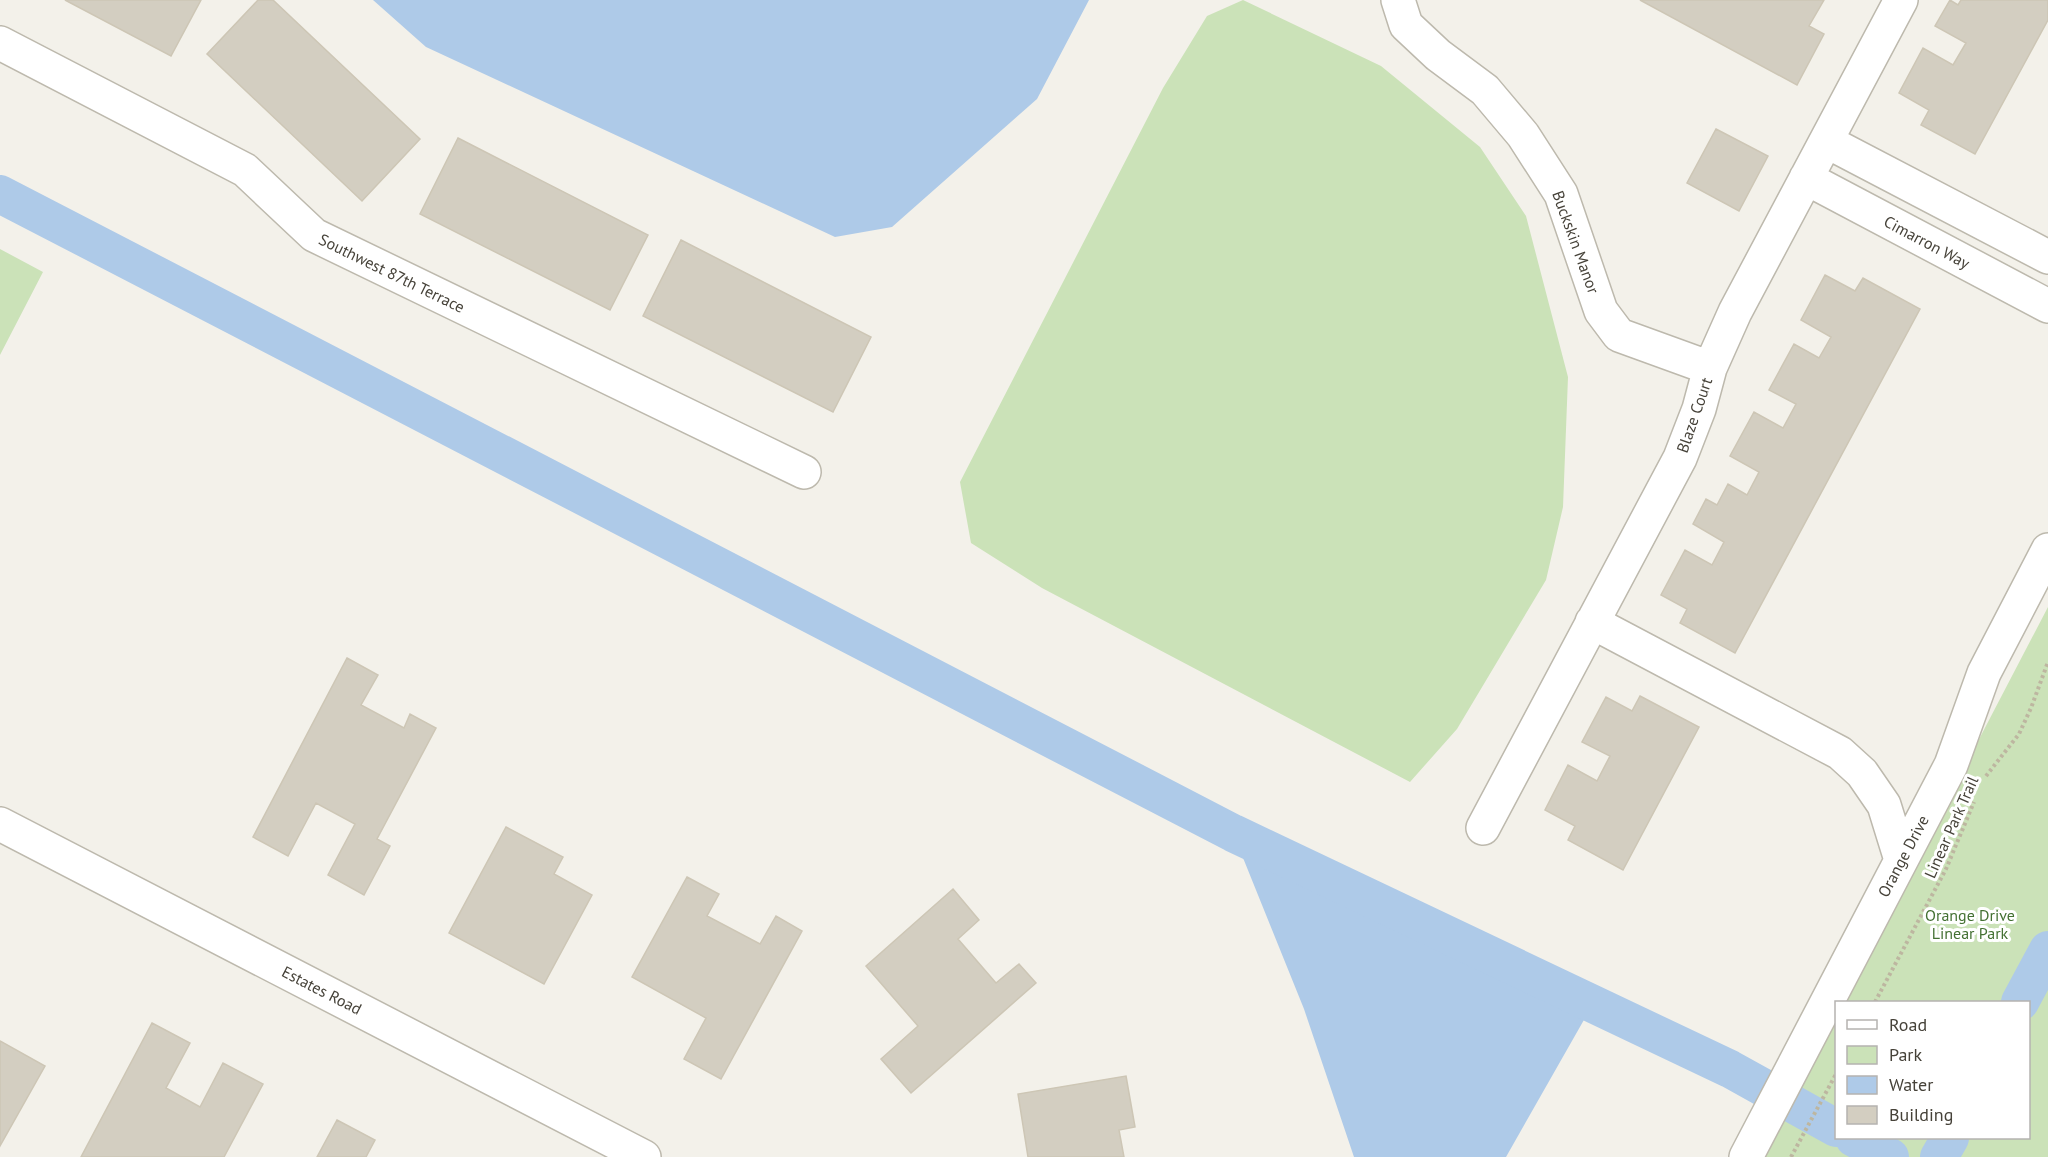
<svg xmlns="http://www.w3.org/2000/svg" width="2048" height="1157" font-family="'PT Sans',sans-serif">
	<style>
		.green { fill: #cbe2b8 }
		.water { fill: #aecae8 }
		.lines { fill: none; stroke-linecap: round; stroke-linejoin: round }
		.canal { stroke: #aecae8; stroke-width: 38 }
		.building { fill: #d3cec1; stroke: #cdc6b5; stroke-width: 1.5 }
		.minor-casing { stroke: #bdb9ad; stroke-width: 36 }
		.path { stroke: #bdb6a0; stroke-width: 4; stroke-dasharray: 3 3; stroke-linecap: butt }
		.minor { stroke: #fff; stroke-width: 33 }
		.labels { text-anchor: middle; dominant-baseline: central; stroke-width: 6; stroke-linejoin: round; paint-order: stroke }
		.street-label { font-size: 16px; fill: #464239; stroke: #fff }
		.park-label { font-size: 16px; fill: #447133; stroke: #fff }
	</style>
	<rect width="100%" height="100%" fill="#f3f1ea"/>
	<path class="green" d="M1243,0L1381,66L1480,147L1526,216L1568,377L1563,507L1546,580L1457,729L1410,782L1042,588L971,543L960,482L1163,88L1207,16Z
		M0,249L43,272L0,355Z
		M2048,607V1157H1761L1836,1012V1138H2028V1002H1842Z"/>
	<path class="water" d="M373,0H1089L1037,99L892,227L835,237L426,47Z
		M1233,833L1593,1004L1506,1157H1354L1304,1009Z"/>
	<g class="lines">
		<path class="canal" d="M0,194L1233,833L1730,1069L1836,1128
			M2020,1002L2048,950
			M1854,1138L1890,1157
			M1939,1157L1950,1138"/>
	</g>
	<path class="building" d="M65,0H201L171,56Z
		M258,0H273L420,139L362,201L207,54Z
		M1640,0H1824L1809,26L1824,34L1797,85Z
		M1950,0L1958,5L1961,0H2048V20L1975,154L1921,125L1929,110L1899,93L1923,48L1953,65L1966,43L1935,26Z
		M1716,129L1768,156L1739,211L1687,183Z
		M458,138L648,235L610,310L420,214Z
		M681,240L871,337L833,412L643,316Z
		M1825,275L1855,291L1863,278L1920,309L1735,653L1680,623L1687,609L1661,595L1685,550L1712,565L1724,542L1693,524L1706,499L1717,505L1728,484L1747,495L1759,472L1730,456L1754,412L1783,428L1796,404L1769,390L1794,344L1819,358L1831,337L1801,320Z
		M347,658L378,675L361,705L404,728L410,714L436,728L377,839L390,846L364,895L328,875L355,824L316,803L288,856L253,837Z
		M1640,696L1699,727L1623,870L1568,840L1575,826L1545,810L1568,765L1597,781L1610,756L1582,742L1606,697L1632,711Z
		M506,827L563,857L554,874L592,895L544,984L449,933Z
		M687,877L719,894L707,916L760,944L776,916L802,931L721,1079L684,1059L706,1018L632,977Z
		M953,889L979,920L958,939L996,983L1019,964L1036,983L911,1093L881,1059L918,1026L866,966Z
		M152,1023L190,1043L166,1088L200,1107L223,1063L263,1084L224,1157H81Z
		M0,1041L45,1066L0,1146Z
		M1126,1076L1135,1127L1119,1130L1124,1157H1028L1018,1094Z
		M337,1120L375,1140L366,1157H317Z"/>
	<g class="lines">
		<defs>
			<path id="minor" d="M1398,0L1406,25L1438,55L1485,90L1523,135L1561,194L1601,311L1619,335L1710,368
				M0,43L245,170L314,235L804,472
				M1826,141L2048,257
				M1806,178L2048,306
				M1592,622L1840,753L1862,773L1884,805L1901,860
				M0,824L644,1157
				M1483,828L1680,458L1699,409L1710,368L1735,312L1901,0
				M1746,1157L1951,765L1984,673L2048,550"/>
		</defs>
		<use href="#minor" class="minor-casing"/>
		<path class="path" d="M1986,776L2019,734L2031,708L2048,662
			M1875,1002L1946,869L1974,802
			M1791,1157L1836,1074"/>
		<use href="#minor" class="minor"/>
	</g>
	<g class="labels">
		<g class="street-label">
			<text transform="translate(1576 242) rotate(70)">Buckskin Manor</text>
			<text transform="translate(1927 242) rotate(28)">Cimarron Way</text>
			<text transform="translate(392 273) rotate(26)">Southwest 87th Terrace</text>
			<text transform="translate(1694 415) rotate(-71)">Blaze Court</text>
			<text transform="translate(1951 827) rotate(-66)">Linear Park Trail</text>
			<text transform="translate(1903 856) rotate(-62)">Orange Drive</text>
			<text transform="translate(322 990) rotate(27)">Estates Road</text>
		</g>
		<g class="park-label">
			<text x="1970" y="915">Orange Drive<tspan x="1970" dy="18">Linear Park</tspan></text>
		</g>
	</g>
	<rect x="1835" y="1001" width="195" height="138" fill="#ffffff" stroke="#b5b3b0" stroke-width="1.5"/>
	<rect x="1847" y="1020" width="30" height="9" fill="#ffffff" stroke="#b5b3b0" stroke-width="1.5"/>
	<text x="1889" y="1031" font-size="18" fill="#464239">Road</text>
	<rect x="1847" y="1046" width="30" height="18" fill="#cbe2b8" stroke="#b5b3b0" stroke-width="1.5"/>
	<text x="1889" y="1061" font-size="18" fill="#464239">Park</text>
	<rect x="1847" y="1076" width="30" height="18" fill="#aecae8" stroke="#b5b3b0" stroke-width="1.5"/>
	<text x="1889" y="1091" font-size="18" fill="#464239">Water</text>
	<rect x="1847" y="1106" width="30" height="18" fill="#d3cec1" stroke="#b5b3b0" stroke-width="1.5"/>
	<text x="1889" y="1121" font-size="18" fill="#464239">Building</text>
</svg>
